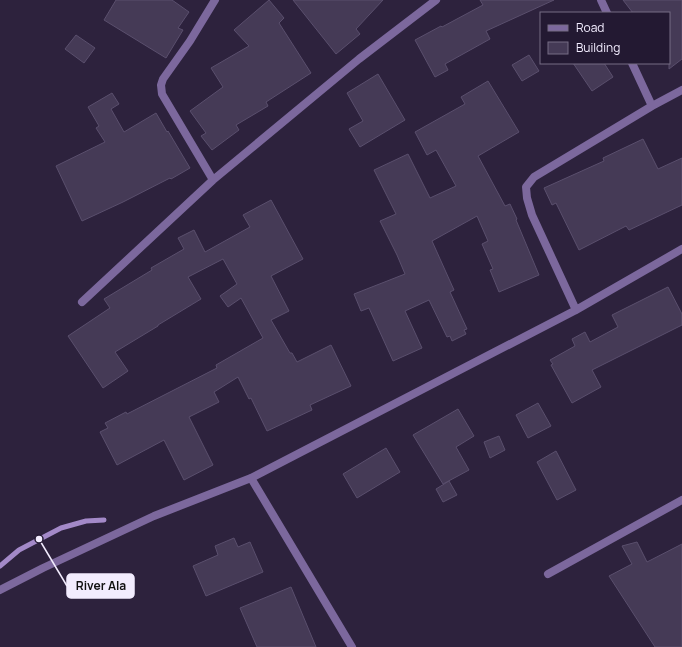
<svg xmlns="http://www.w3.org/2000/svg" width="682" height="647" font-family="Manrope,sans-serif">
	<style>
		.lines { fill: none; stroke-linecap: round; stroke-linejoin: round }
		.stream { stroke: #a389c8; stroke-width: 5 }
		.building { fill: #453a56; stroke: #5a4f6d }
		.street { stroke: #7c689d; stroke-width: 8 }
		.leader { fill: none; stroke: #f2ecfe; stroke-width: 1.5 }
		.callout-dot { fill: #f2ecfe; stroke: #231932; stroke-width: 1.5 }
		.callout { fill: #f2ecfe; stroke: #f2ecfe; stroke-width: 1.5 }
		.callout-label { font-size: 12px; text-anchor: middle; font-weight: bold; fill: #111 }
	</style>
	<rect width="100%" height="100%" fill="#2d223d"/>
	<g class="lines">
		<path class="stream" d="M0,566L19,550L61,528L86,521L104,520"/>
	</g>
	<path class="building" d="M116,0H172L189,12L178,28L183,30L166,58L104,20Z
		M269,0L284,18L279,23L311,73L266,102L268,106L236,125L239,130L212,150L201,136L206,133L190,111L223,87L211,68L249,46L234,30Z
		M293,0H383L356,29L360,34L336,54Z
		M480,0H554L486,31L490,39L445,64L448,70L435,77L415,40L441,26L442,27L483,5Z
		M623,0H682V59L669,69V13H633Z
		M76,35L95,48L84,63L65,49Z
		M529,55L539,71L522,81L512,65Z
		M573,63H604L613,77L592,91Z
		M378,74L405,120L360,147L349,129L363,121L347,93Z
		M488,81L519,132L478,156L505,206L510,204L517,219L516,220L539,275L499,292L490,270L493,269L482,244L488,241L477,216L432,241L454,290L450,292L467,329L464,330L466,334L452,341L450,336L447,337L429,300L405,311L422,348L393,361L369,308L361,311L354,294L405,274L397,255L380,221L396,214L374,170L408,154L430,198L456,186L436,150L427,155L415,132L465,104L461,97Z
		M112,93L119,104L111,109L124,132L156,113L167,132L168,131L190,168L171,179L170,178L123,202L82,221L56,166L105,142L96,128L99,126L88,107Z
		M643,139L658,169L682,158V205L629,230L626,226L579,250L556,203L552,205L544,188L604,161L603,158Z
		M271,200L303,259L271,276L289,311L271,320L290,353H292L297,362L331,345L351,386L310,405L312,410L267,431L251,398L249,399L238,377L214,392L219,402L189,417L213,465L184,480L164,440L117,465L100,432L108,428L105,423L126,412L127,414L217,368L216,365L263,338L241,298L228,307L220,296L237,284L223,259L188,277L201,299L158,325V326L115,352L128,371L103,388L68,336L110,308L104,299L152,270L151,268L184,249L178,238L194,230L205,252L250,227L243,215Z
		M668,287L682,314V325L592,370L601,387L572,403L551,365L553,364L550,360L575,346L572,339L585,332L590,342L618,327L612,315Z
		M538,403L551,426L528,438L516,415Z
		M458,409L474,436L456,447L469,470L443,484L413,435Z
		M499,436L505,450L490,458L484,442Z
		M386,448L400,472L357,498L343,474Z
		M556,451L576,490L557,500L537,462Z
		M449,481L457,495L443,502L436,489Z
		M234,538L238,547L250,542L263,572L206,596L193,566L218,555L215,546Z
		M637,542L647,562L682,544V647H655L609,576L632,564L622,546Z
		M291,587L316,647H257L240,608Z"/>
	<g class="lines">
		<path class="street" d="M601,0L607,13
			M632,63L652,106
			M213,180L162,94L161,85L163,79L190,41L215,0
			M82,302L213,180L359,59L436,0
			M576,310L532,215L527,198L526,187L534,177L652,106L682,90
			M251,478L352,647
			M548,574L682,500
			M0,590L43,568L154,516L251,478L576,310L682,249"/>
	</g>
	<path class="leader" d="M39 539L67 586"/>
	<circle class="callout-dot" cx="39" cy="539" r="4"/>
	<rect class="callout" x="67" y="574" width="67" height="24" rx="4"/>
	<g class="callout-label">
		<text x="101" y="590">River Ala</text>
	</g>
	<rect x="540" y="12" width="130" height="52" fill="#231932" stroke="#766d84"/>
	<rect x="548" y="25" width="20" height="6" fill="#7c689d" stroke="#766d84"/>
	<text x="576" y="32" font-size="12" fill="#f2ecfe">Road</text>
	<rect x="548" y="42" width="20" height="12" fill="#453a56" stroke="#766d84"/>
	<text x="576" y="52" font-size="12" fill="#f2ecfe">Building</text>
</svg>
